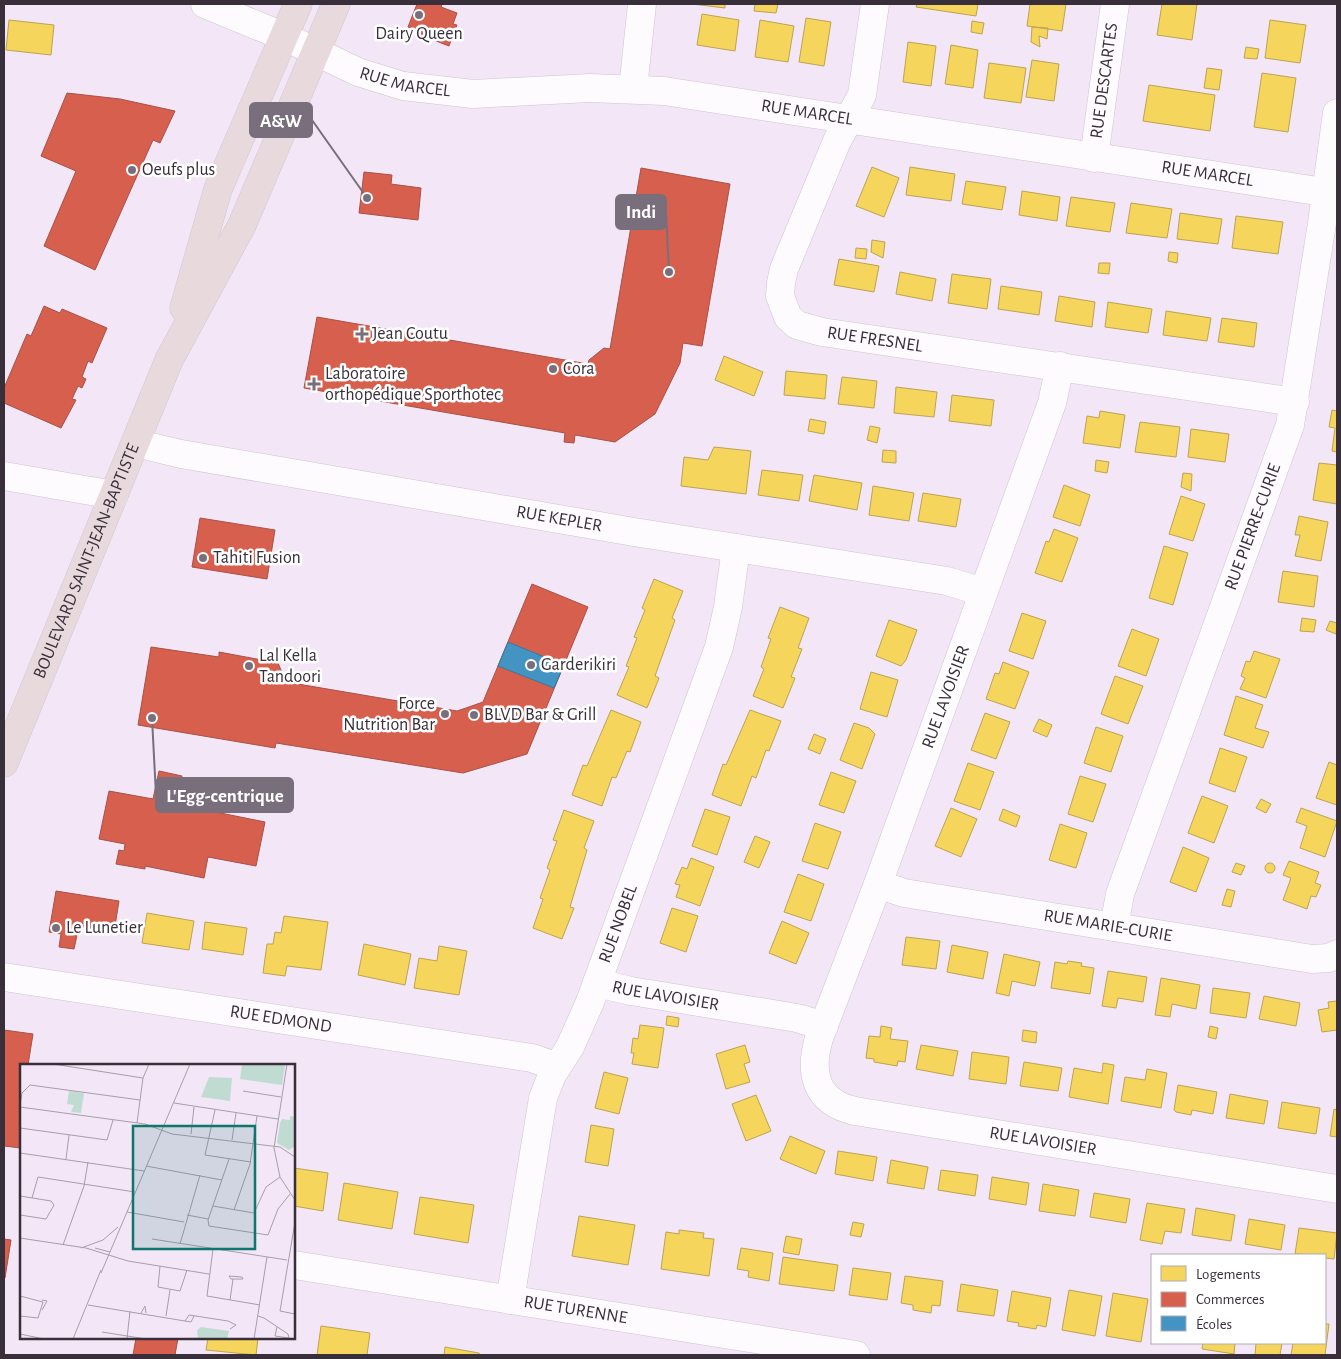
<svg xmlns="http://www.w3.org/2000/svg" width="1341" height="1359" font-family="'Alegreya Sans',sans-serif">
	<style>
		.homes { fill: #f6d55c; stroke: #bda352 }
		.shops { fill: #d6604d; stroke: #a75147 }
		.schools { fill: #4393c3; stroke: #40759a }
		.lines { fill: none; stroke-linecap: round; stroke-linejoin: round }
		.minor-casing { stroke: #cec4d0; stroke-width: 29 }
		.highway-casing { stroke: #cfc9d1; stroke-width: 29 }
		.minor { stroke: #fdfbfe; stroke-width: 28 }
		.highway { stroke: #e8d9dc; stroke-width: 28 }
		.poi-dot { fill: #796f7c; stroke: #fff; stroke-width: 2 }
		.labels { text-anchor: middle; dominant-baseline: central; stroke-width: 5; stroke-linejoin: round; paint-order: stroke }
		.poi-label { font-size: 18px; fill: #382f3a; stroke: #fff; text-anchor: start }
		.street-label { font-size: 18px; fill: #382f3a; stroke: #fff }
		.inset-road { fill: none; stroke: #a89dab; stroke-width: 1 }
		.view { fill: #0f766e; fill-opacity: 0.15; stroke: #0f766e; stroke-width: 2.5 }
		.inset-edge { fill: none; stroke: #382f3a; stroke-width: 2.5 }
		.leader { fill: none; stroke: #796f7c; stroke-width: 2 }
		.callout-dot { fill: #796f7c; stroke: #fff; stroke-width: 2 }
		.callout { fill: #796f7c; stroke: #796f7c; stroke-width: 2 }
		.callout-label { font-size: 19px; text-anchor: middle; font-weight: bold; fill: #fff }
	</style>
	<rect width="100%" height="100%" fill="#f3e6f6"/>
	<path class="homes" d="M692,4H725V8Z
		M755,4H778L776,13L754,11Z
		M917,4H978L976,16L916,7Z
		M1030,4H1066L1062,31L1027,26Z
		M1162,4H1197L1192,40L1157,35Z
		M702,14L739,20L735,51L697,45Z
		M806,18L831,22L824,66L799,62Z
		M9,20L54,25L51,55L6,50Z
		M760,20L794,26L788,62L755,57Z
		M1270,20L1306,25L1300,63L1265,58Z
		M972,21L984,23L982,34L971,32Z
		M1032,27L1048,28L1047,39L1039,36L1040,47L1031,42Z
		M908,42L936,46L931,86L903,82Z
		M951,45L978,50L973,88L945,84Z
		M1246,47L1259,49L1257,59L1244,58Z
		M1032,60L1059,64L1054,101L1026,97Z
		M989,63L1026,68L1021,103L984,98Z
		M1207,68L1222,70L1219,90L1204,88Z
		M1262,73L1296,78L1288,132L1254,127Z
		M1149,85L1215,95L1210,131L1143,121Z
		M872,167L899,178L884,217L856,206Z
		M910,167L955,174L951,201L906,195Z
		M966,181L1006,187L1002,210L962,204Z
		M1022,191L1060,197L1057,221L1019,215Z
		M1071,197L1115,203L1110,232L1066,226Z
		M1131,203L1172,209L1167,238L1126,233Z
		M1180,213L1222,219L1218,244L1177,239Z
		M1236,216L1283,222L1278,254L1232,248Z
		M872,240L885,242L883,258L871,252Z
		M856,248L867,249L866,259L855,258Z
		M1169,252L1178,253L1177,263L1168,261Z
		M839,259L879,266L874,292L834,285Z
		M1099,263H1110L1109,274L1098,273Z
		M900,272L936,279L932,301L896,294Z
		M952,274L991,279L987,309L948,303Z
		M1001,286L1042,292L1039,315L998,309Z
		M1059,296L1095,302L1092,327L1055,321Z
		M1108,302L1152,309L1148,333L1105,327Z
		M1166,311L1211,318L1207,341L1163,335Z
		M1222,318L1257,323L1254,347L1218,342Z
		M724,356L763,372L754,396L715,380Z
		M786,371L827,375L825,399L784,395Z
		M842,377L877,381L874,408L838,404Z
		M896,387L937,392L934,417L894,413Z
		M952,395L994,400L991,426L949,421Z
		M1332,410L1337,411V452L1332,451L1335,428L1329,427Z
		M1100,411L1125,415L1120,448L1083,443L1087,416L1099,418Z
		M810,419L826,422L824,434L808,431Z
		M1140,422L1180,427L1176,457L1135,452Z
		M870,426L880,428L877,443L867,440Z
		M1191,429L1229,434L1225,462L1188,457Z
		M714,447L751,451L746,494L681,486L684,457L708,460Z
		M883,450L896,451V463L882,462Z
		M1096,460L1109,462L1107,473L1095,471Z
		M1319,463L1337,465V504L1313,500Z
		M762,470L803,475L799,501L758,495Z
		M1183,473L1192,474L1191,491L1181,487Z
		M814,475L862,483L857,510L809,501Z
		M1064,485L1090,495L1080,526L1053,517Z
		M873,486L914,493L909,521L869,515Z
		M923,493L961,499L956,527L918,521Z
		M1181,496L1205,504L1193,541L1169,534Z
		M1299,516L1328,522L1321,561L1295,556L1300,535H1295Z
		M1054,529L1078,538L1062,582L1035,573L1046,541L1049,542Z
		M1164,546L1188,553L1173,605L1149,598Z
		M1283,571L1318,576L1314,607L1278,602Z
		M654,579L683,591L672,618L675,620L655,676L659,678L647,708L617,695L629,667L626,666L637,638L634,637L645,610L642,608Z
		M780,607L809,618L798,648L802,649L791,677L795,678L783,708L753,696L764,669L761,667L771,639L768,638Z
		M1022,613L1046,621L1033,659L1009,651Z
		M1302,618L1316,620L1314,632L1300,631Z
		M889,620L917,630L906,660L901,666L876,656Z
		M1330,621L1337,623L1336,634L1326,630Z
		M1132,629L1159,639L1146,676L1118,666Z
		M1254,651L1280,659L1266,698L1240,689L1245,678L1241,676L1246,661L1250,662Z
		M1003,662L1029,672L1015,709L986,699L995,673L999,674Z
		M871,672L898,680L887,717L860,709Z
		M1115,676L1143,686L1128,724L1101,714Z
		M1236,696L1263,705L1255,728L1269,732L1263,748L1224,735Z
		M611,710L641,722L630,752L627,751L616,778L612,777L602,806L572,795L583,765L587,766Z
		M750,710L781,721L769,751L766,750L756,778L752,776L741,806L712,795L723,764L726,765Z
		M985,713L1010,722L996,759L971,750Z
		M1039,719L1052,725L1047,737L1033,731Z
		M854,723L869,728L875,734L862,769L840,760Z
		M1096,727L1123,736L1111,772L1084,763Z
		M814,734L826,739L820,754L808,749Z
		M1220,748L1247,757L1235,792L1209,783Z
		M1329,762L1337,765V805L1316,798Z
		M968,763L994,772L980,810L954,801Z
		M831,772L856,781L844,813L819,805Z
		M1080,776L1106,784L1093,822L1068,814Z
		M1202,796L1228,806L1214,843L1188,833Z
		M1261,799L1271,804L1266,813L1256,808Z
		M951,808L977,819L961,857L935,846Z
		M1301,808L1337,821L1325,857L1300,848L1307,826L1296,822Z
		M705,809L730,817L717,855L692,846Z
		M1003,809L1020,816L1016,827L999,820Z
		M564,810L594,821L584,848L587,850L570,907L574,908L562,939L533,928L543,899L540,898L550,870L547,868L557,841L553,840Z
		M815,823L841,832L828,869L802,861Z
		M1060,824L1087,833L1076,868L1049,860Z
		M755,836L770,842L759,868L744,862Z
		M1183,847L1209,858L1196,892L1170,882Z
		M691,858L714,867L700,906L676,897L680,885L675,884L682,867L687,869Z
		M1289,861L1319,872L1315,883L1321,885L1316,897L1311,896L1307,909L1283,900L1291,878L1283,875Z
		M1265 868a5 5 0 1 1 10 0a5 5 0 1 1-10 0Z
		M1236,863L1245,866L1241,875L1232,872Z
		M798,874L824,884L811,921L784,912Z
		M1227,889L1235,891L1231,907L1222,905Z
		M672,908L698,916L686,952L660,943Z
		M147,913L194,921L189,950L142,943Z
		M284,916L328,922L321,970L287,966L285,976L263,973L267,944H273L275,932L281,933Z
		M782,921L809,933L796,964L769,953Z
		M205,922L247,928L243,955L202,949Z
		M906,937L940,941L936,969L902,965Z
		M364,944L411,954L405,985L358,975Z
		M952,945L988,952L983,979L947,972Z
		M439,946L467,951L459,995L414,988L419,958L437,961Z
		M1004,954L1040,962L1035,986L1012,981L1009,996L996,993Z
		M1068,961L1082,963L1081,966L1094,968L1090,994L1051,988L1055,962L1067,964Z
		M1108,971L1147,977L1143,1002L1118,998L1116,1008L1102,1006Z
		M1161,978L1200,985L1196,1009L1172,1004L1170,1017L1155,1015Z
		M1213,988L1250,993L1246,1018L1210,1013Z
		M1264,996L1300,1003L1296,1026L1259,1019Z
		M1337,1001V1030L1322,1032L1318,1010L1329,1008L1328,1002Z
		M667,1016L679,1018L678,1027L666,1025Z
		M640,1025L664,1028L658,1068L632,1064L634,1053H631L633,1038L638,1039Z
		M881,1026L892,1028L890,1039L908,1041L905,1062L898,1061L897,1066L874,1062V1059L866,1058L869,1036L880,1037Z
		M1210,1026L1218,1028L1216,1039L1208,1037Z
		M1023,1030L1037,1032L1036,1043L1022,1041Z
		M745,1045L750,1062L744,1064L750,1082L726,1089L716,1054Z
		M921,1045L958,1051L953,1076L916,1069Z
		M972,1052L1009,1057L1006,1084L969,1079Z
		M1024,1062L1062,1068L1058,1091L1020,1086Z
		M1103,1063L1114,1065L1108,1104L1069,1097L1074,1068L1102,1073Z
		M1147,1069L1167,1073L1161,1108L1121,1101L1125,1077L1145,1080Z
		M604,1072L628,1078L619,1114L595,1108Z
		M1178,1085L1217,1092L1213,1114L1192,1110L1191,1115L1176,1112L1174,1110Z
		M1230,1094L1268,1101L1264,1124L1226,1118Z
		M756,1095L771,1131L746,1141L732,1104Z
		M1282,1102L1320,1108L1316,1134L1278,1128Z
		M1334,1109L1337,1110V1137L1330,1136Z
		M591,1125L614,1129L608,1166L585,1162Z
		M790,1136L825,1151L816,1174L780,1159Z
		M838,1151L877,1157L873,1181L835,1174Z
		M891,1160L928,1167L924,1189L887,1183Z
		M294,1168L328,1173L323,1211L294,1206Z
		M941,1170L978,1175L975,1196L938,1190Z
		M992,1177L1029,1183L1026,1205L989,1199Z
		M344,1183L398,1192L392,1229L338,1220Z
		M1043,1184L1079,1190L1075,1216L1039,1211Z
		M1094,1193L1130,1199L1126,1223L1090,1217Z
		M420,1197L474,1205L468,1243L414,1234Z
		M1147,1203L1185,1209L1181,1233L1165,1231L1162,1244L1140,1240Z
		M1196,1208L1235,1215L1231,1241L1192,1235Z
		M579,1216L635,1225L628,1265L572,1256Z
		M1249,1219L1285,1225L1281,1250L1245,1244Z
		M853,1222L864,1224L861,1237L850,1235Z
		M1299,1228L1337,1233L1334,1259L1325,1258V1255L1295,1254Z
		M679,1230L704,1233L703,1238L714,1239L709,1276L661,1269L666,1232L679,1234Z
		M786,1236L802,1239L799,1255L783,1252Z
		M741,1248L773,1253L769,1281L748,1277L749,1271L737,1269Z
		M783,1257L838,1265L834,1291L779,1284Z
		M853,1268L891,1273L887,1300L849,1295Z
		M905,1276L943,1281L940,1306L932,1305L931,1313L913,1310V1305L901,1303Z
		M961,1284L998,1290L994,1316L957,1311Z
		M1069,1290L1102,1296L1095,1336L1062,1330Z
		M1012,1291L1051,1298L1046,1327L1037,1325L1036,1329L1018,1326L1019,1323L1007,1321Z
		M1113,1293L1148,1299L1141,1342L1106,1336Z
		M1325,1324H1329L1325,1355H1291L1293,1343H1325Z
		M321,1326L370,1333L367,1355H317Z
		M208,1338H258L256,1355L206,1350Z
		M1203,1343H1235L1234,1354L1202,1349Z
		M1256,1343H1282L1280,1355H1255Z
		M445,1347L479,1353L480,1355H444Z"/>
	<path class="shops" d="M417,4H442L441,7L457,13L453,24L457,25L449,46L418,34L419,31L408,27Z
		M67,93L120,99L175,111L160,143L153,140L95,270L44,246L76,171L41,156Z
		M641,168L730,184L702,346L683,343L680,363L655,414L615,442L575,435L574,443L564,442L565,433L304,388L317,317L588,364L589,360L604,348L610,349Z
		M364,172L392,175L391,184L421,188L418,220L359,213Z
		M44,306L60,313L62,309L107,328L92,363L88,361L82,377L86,379L82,388L78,386L72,399L76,400L61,428L4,403V388L27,334L31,336Z
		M200,518L275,530L267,579L192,567Z
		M532,584L588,607L527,754L463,773L276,743L275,748L138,725L151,647L219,657V652L278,663L286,682L457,711L466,708L483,702Z
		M159,771L182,776L176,804L265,822L256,866L208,857L204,878L145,866V869L116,864L119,850L124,851L125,844L99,839L109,791L153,799Z
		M56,891L119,901L114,932L79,926L74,949L59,947L61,934L49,932Z
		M4,1030L33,1034L28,1065H21V1148L4,1146Z
		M4,1239L11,1240L5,1278L4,1277Z
		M136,1338H178L175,1355H133Z"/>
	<path class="schools" d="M508,642L564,665L554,688L498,666Z"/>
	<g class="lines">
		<defs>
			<g id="minor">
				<path id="s1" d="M205,4L285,37L358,72L403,86L473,94L590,88L664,91L1337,194"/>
				<path id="s2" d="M875,4L862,95L837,141L784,269L781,283L780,296L788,317L797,325L822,332L1295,402"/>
				<path d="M633,89L642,4"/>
				<path id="s3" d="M1094,158L1115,4"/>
				<path id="s4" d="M1060,366L1052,403L878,884L819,1038C809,1073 815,1102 855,1111L1337,1189"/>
				<path id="s5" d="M135,443L181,454L634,532L947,581L983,592"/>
				<path d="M4,476L114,495"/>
				<path id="s6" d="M878,884L904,893L1312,959L1329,958L1337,954"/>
				<path id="s7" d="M1114,927L1120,894L1290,425L1322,223L1337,113"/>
				<path id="s8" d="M4,977L532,1058L557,1067"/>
				<path id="s9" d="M597,983L631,991L797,1018L824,1026"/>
				<path id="s10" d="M294,1265L856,1355"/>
				<path id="s11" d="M510,1300L543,1098L552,1075L570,1047L590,1002L719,647L728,607L736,548"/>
			</g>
			<g id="highway">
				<path d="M184,308L218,189L298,4"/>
				<path id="s12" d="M4,763L169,360L242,225L336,4"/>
			</g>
		</defs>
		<use href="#minor" class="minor-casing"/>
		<use href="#highway" class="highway-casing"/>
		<use href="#minor" class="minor"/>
		<use href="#highway" class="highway"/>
	</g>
	<g class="poi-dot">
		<circle cx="419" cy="15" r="5"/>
		<circle cx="132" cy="170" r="5"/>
		<path d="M359.5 326.5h5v5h5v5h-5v5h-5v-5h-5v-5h5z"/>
		<circle cx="553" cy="369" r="5"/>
		<path d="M311.5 376.5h5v5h5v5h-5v5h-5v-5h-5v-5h5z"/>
		<circle cx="203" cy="558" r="5"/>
		<circle cx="531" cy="665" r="5"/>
		<circle cx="249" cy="666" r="5"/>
		<circle cx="445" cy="714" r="5"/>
		<circle cx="474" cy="715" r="5"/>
		<circle cx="56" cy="928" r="5"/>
	</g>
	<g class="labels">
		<g class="poi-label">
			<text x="419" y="34" text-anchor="middle">Dairy Queen</text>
			<text x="142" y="170">Oeufs plus</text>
			<text x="372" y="334">Jean Coutu</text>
			<text x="563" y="369">Cora</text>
			<text x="325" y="374">Laboratoire<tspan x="325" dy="21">orthopédique Sporthotec</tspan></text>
			<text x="213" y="558">Tahiti Fusion</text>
			<text x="259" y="656">Lal Kella<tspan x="259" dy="21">Tandoori</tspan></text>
			<text x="541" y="665">Garderikiri</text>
			<text x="435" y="704" text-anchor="end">Force<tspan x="435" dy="21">Nutrition Bar</tspan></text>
			<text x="484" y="715">BLVD Bar &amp; Grill</text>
			<text x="66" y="928">Le Lunetier</text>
		</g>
		<g class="street-label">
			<text stroke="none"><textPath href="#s3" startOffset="78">RUE DESCARTES</textPath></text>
			<text stroke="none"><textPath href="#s1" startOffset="216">RUE MARCEL</textPath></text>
			<text stroke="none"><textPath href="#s1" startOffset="621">RUE MARCEL</textPath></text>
			<text stroke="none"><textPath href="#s1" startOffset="1026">RUE MARCEL</textPath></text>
			<text stroke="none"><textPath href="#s2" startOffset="424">RUE FRESNEL</textPath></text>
			<text stroke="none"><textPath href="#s5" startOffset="431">RUE KEPLER</textPath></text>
			<text stroke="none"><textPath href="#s7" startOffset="424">RUE PIERRE-CURIE</textPath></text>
			<text stroke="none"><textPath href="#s12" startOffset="218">BOULEVARD SAINT-JEAN-BAPTISTE</textPath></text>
			<text transform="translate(946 697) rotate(-70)">RUE LAVOISIER</text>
			<text stroke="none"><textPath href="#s11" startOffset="395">RUE NOBEL</textPath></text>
			<text stroke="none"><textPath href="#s6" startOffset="234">RUE MARIE-CURIE</textPath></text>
			<text stroke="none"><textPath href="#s9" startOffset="70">RUE LAVOISIER</textPath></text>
			<text stroke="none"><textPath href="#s8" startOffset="280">RUE EDMOND</textPath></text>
			<text stroke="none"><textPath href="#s4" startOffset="999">RUE LAVOISIER</textPath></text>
			<text stroke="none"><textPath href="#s10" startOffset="285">RUE TURENNE</textPath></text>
		</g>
	</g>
	<g transform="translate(20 1064)">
		<rect width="275" height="275" fill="#f3e6f6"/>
		<path d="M222,0L265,1L262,21L220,15ZM189,13L212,14L210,37L181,33ZM49,27L64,29L61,49L51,48L54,41L47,40ZM270,52L275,53V82L269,86L257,79L260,59L262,55L270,56ZM181,263L209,267L207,275H178L177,266Z" fill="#c0dcd2"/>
		<path class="inset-road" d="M33,0L123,14M267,0L254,84L260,113L275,136M223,27L261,33M154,39L258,55M0,41L2,29L10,21L120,36M0,43L125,60L152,70L260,83L275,93M195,46L185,91L231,98M117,59L123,14L129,0M0,64L87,76L93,56M171,70L174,43M212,76L216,49M0,89L124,107M46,95L49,71M209,95L188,156L189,162L248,171L258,145L270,130M126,102L202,116M0,132L31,137L34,141L26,155L0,151M12,134L18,113L115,128M193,142L234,149L246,123L260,113M214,146L230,100L237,52M107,148L164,158M167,151L188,155M275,158L260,247L275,250M0,174L66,184L108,197L189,210M132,175L267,196M160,180L180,111M43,181L64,122L68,98M61,184L83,176L98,163M75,184L90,188M193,185L187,232L240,241M140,202L138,223L160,227L167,206M81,209L170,0M209,212L222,213L223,215H211ZM0,232L23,238L18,254L0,252M22,236L27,237L22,246M210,236L213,215M68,241L171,258L174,252M121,249L125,242L126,249M146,252L150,226M238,252L244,254L268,270L269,274L255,272L257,263M165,257L169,251L208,257L216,261L210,265M82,268L126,275M0,270L24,275M53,275L81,206M107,275L110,247M234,275L247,193"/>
		<path class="view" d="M113,62H235V185H113Z"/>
		<rect width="275" height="275" class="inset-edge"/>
	</g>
	<path class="leader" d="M367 198L312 120M669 272L666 212M152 718L156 795"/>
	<g class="callout-dot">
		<circle cx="367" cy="198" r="5"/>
		<circle cx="669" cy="272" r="5"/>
		<circle cx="152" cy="718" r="5"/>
	</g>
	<g class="callout">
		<rect x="250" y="103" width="62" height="34" rx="5"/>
		<rect x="616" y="195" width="50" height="34" rx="5"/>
		<rect x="156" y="778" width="137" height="34" rx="5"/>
	</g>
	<g class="callout-label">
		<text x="281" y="127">A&amp;W</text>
		<text x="641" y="218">Indi</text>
		<text x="225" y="802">L'Egg-centrique</text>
	</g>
	<rect width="1341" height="1359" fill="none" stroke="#382f3a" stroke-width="10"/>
	<rect x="1151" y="1254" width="175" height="90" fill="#ffffff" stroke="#afacb0"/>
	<rect x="1161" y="1266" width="25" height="15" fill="#f6d55c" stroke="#afacb0"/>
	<text x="1196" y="1279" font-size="15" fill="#382f3a">Logements</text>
	<rect x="1161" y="1292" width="25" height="15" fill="#d6604d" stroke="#afacb0"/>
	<text x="1196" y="1304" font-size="15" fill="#382f3a">Commerces</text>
	<rect x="1161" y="1316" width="25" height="15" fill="#4393c3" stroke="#afacb0"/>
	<text x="1196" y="1329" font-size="15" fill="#382f3a">Écoles</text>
</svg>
